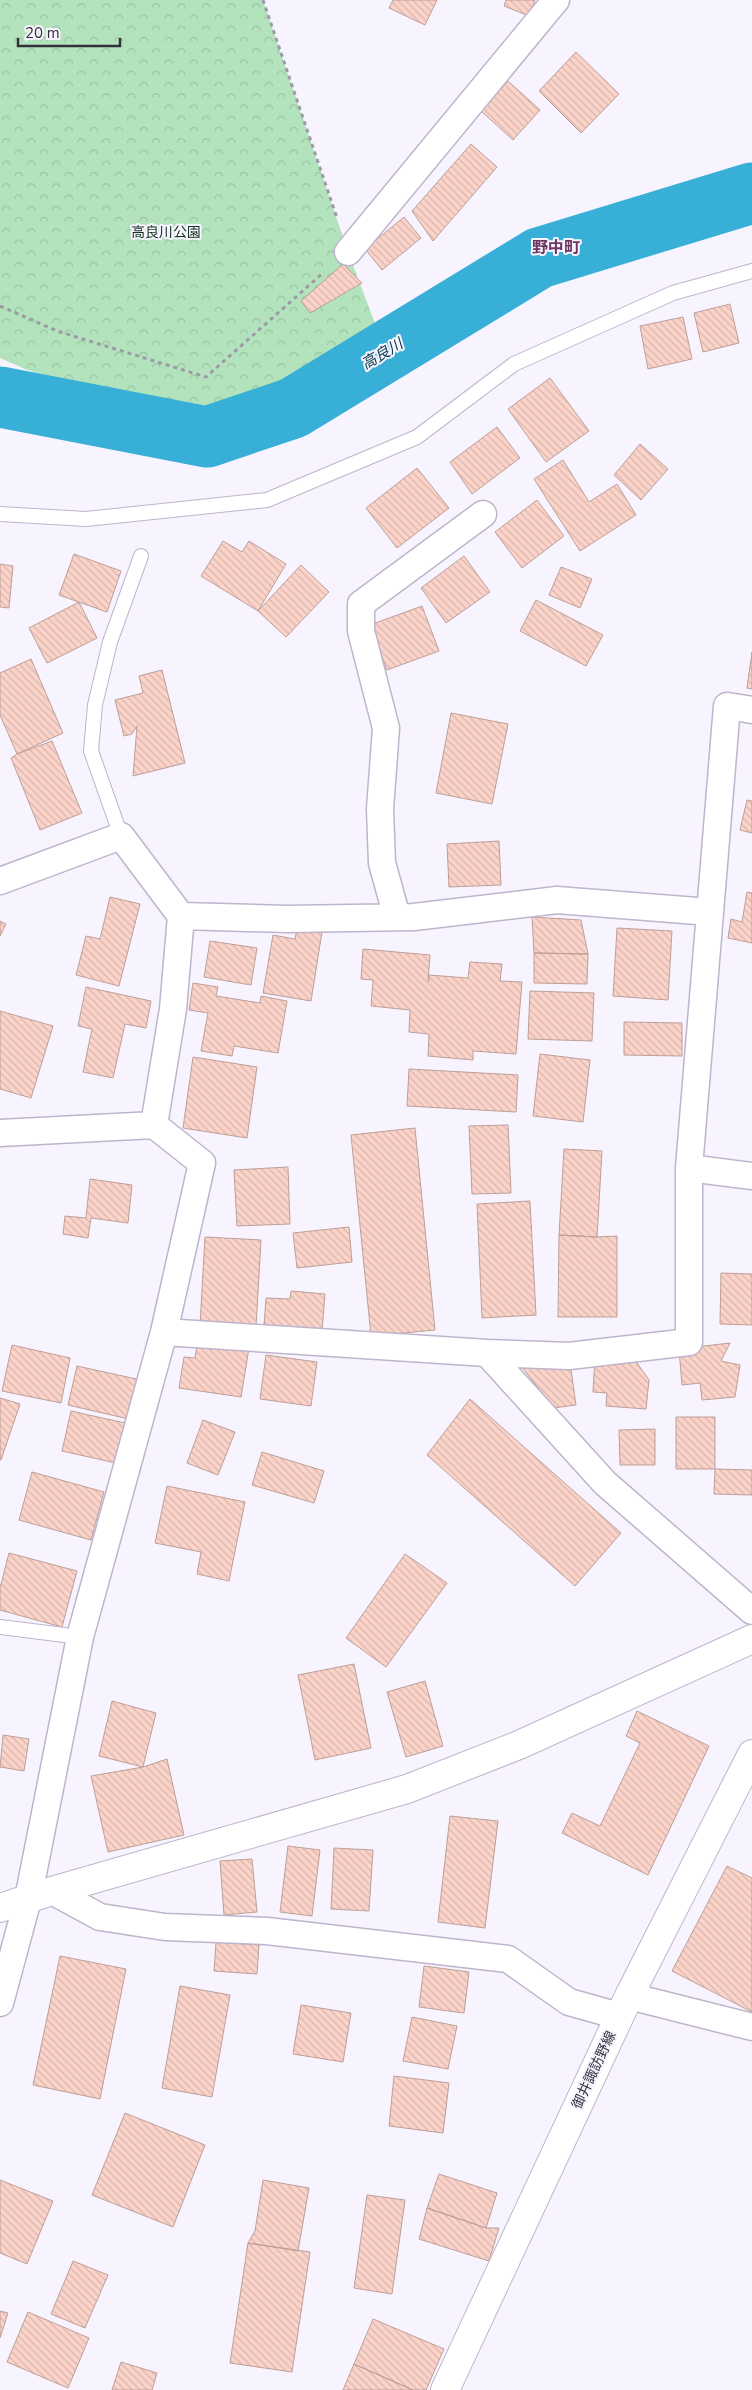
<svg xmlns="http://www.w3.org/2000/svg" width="752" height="2390" font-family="'Nunito Sans','Noto Sans JP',sans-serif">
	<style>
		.park { fill: url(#park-crowns) }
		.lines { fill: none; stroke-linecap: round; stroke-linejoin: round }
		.river { stroke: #37afd6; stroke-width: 61 }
		.building { fill: url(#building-back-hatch); stroke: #bd9f98 }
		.lane-casing { stroke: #beb4cc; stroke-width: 16 }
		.street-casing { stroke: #beb4cc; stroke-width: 29 }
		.secondary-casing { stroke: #beb4cc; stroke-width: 30 }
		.path { stroke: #9e9aa5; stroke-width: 3; stroke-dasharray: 4 4; stroke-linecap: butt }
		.lane { stroke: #fff; stroke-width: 14 }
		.street { stroke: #fff; stroke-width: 26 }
		.secondary { stroke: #fff; stroke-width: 28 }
		.labels { text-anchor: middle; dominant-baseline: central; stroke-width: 4; stroke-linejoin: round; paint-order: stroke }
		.park-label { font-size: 14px; fill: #10321a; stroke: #f8f4ff }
		.street-label { font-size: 14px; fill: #35313b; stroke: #f8f4ff }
		.water-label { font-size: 15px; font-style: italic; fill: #033949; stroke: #f8f4ff }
		.quarter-label { font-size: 16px; font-weight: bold; fill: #6b3461; stroke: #f8f4ff }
	</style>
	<defs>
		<pattern id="park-crowns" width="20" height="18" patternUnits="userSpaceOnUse" patternTransform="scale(1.25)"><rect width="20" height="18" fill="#b3e3bc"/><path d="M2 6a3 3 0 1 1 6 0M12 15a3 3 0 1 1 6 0" fill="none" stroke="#9bc3a2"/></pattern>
		<pattern id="building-back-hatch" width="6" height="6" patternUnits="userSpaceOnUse" patternTransform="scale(1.25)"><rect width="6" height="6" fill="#fbd3c9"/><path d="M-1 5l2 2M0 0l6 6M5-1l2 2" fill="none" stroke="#d8b6ae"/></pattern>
	</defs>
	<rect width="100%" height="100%" fill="#f8f4ff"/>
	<path class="park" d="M0,0H263L348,252L379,334L205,418L27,370L0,358Z"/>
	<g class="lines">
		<path class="river" d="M0,397L207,437L293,408L539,258L752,193"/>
	</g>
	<path class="building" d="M393,0H437L425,25L389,8Z
		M506,0H535L529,16L504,6Z
		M576,52L619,94L581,133L539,91Z
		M508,81L540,110L513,140L481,111Z
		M471,144L497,167L433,241L412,211Z
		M404,217L421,238L382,270L365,249Z
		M343,264L362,283L310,313L301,301Z
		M730,304L739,343L703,352L694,313Z
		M683,317L692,359L648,369L640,326Z
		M550,378L589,431L546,462L508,409Z
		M497,427L520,458L472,494L450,462Z
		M640,444L668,469L641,500L614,475Z
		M563,460L589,502L617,484L636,515L580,551L534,479Z
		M417,468L449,508L397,548L366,508Z
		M537,500L564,536L522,568L495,532Z
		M223,541L242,552L249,541L286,564L258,611L201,576Z
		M74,554L121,571L107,612L59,595Z
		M464,556L490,592L446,623L421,588Z
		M0,564L13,566L9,608L0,607Z
		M301,565L329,592L286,637L258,611Z
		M561,567L592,579L580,608L549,595Z
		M536,600L603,635L586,666L520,631Z
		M79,602L97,638L47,663L29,628Z
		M422,606L439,651L387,670L370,625Z
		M752,652V689L747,688Z
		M31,659L63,733L17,754L0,715V673Z
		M162,670L185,763L133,776L137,726L132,734L124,736L115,700L143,693L139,676Z
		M451,713L508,724L492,804L436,793Z
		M52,741L82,813L40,830L11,758L17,754Z
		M747,800L752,801V833L740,830Z
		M499,841L501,885L449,887L447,844Z
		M747,892L752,893V943L728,938L731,919L742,922Z
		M110,897L140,904L119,986L76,975L86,936L100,939Z
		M532,917L581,920L588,954L534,953Z
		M0,921L6,924L0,936Z
		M297,928L322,932L311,1001L263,993L273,935L295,939Z
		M617,928L672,931L668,1000L613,996Z
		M210,941L257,948L251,985L204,977Z
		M363,949L430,955L428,981H429V975L468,978L470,962L502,964L500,981L522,982L516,1054L473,1051V1060L428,1056L429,1034L409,1032L410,1010L371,1006L373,980L361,979Z
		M534,953L588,954L587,984L534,983Z
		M193,983L218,987L216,996L260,1003L261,996L287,1001L278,1053L234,1046L232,1056L201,1051L208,1013L189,1010Z
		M86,987L151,1001L146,1028L125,1024L113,1078L83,1072L92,1029L78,1026Z
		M530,991L594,993L592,1041L528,1039Z
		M0,1011L53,1026L31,1098L0,1089Z
		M624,1022L682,1023V1056L624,1055Z
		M540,1054L590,1060L583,1122L533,1116Z
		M193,1057L257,1067L247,1138L183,1128Z
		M409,1069L518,1075L516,1112L407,1106Z
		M508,1125L511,1193L472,1194L469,1126Z
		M415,1128L435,1330L371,1336L351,1135Z
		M564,1149L602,1151L597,1237L559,1235Z
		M288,1167L290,1224L237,1226L234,1170Z
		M90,1179L132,1185L128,1223L91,1218L88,1238L63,1234L65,1216L86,1218Z
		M530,1201L536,1315L482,1318L477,1204Z
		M349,1227L352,1262L297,1268L293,1233Z
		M559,1235L597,1237L617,1236V1317H558Z
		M205,1237L261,1240L256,1327L200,1325Z
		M721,1273L752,1274V1325L720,1324Z
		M291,1291L325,1294L322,1331L264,1326L266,1298L290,1299Z
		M198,1341L249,1348L241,1397L179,1388L184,1357L195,1358Z
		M730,1343L721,1361L740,1365L735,1397L702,1400L700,1383L682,1385L679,1349Z
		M12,1345L70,1358L61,1403L2,1391Z
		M266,1355L317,1362L311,1406L260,1399Z
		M569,1356L576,1405L553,1408L519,1363Z
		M595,1357L635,1360L649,1380L646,1409L606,1406L607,1393L593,1392Z
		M77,1366L141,1380L133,1420L68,1405Z
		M0,1398L20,1404L1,1460H0Z
		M470,1399L621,1533L575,1586L427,1455Z
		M71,1411L125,1423L116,1463L62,1451Z
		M676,1417H715V1469H676Z
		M203,1420L235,1432L218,1475L187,1463Z
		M655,1429V1465H620L619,1430Z
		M262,1452L324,1471L314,1503L252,1485Z
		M715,1469L752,1470V1495L714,1494Z
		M32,1472L104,1492L91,1540L19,1520Z
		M167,1486L245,1502L229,1581L197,1574L201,1552L155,1543Z
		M9,1553L77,1571L62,1627L0,1610V1588Z
		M405,1554L447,1583L386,1667L346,1638Z
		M354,1664L371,1748L315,1760L298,1675Z
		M425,1681L443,1746L406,1757L387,1692Z
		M112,1701L156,1713L143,1767L99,1756Z
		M637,1711L709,1746L648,1875L562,1833L572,1813L600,1826L640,1743L626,1736Z
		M3,1735L29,1739L24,1771L0,1767Z
		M167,1759L184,1835L108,1852L91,1776L143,1767Z
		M450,1816L498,1821L485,1928L438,1922Z
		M288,1846L320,1850L312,1916L280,1912Z
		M334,1848L373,1850L369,1911L331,1909Z
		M252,1859L257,1912L224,1915L220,1861Z
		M727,1866L752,1878V2012L672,1971Z
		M216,1942L259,1945L257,1974L214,1971Z
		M60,1956L126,1969L100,2099L33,2085Z
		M424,1966L469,1972L464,2013L419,2007Z
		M180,1986L230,1995L212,2097L162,2088Z
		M301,2005L351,2013L343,2062L293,2054Z
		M412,2017L457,2026L448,2069L403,2061Z
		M394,2076L449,2083L443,2133L389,2126Z
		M125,2113L205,2145L173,2227L92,2195Z
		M439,2174L497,2193L486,2228L427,2208Z
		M0,2180L53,2201L27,2264L0,2253Z
		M263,2180L309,2188L298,2251L248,2243L255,2231Z
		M367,2195L405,2200L392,2294L354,2288Z
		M427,2208L486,2228H499L489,2261L419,2239Z
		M248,2243L310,2252L292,2372L230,2363Z
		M73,2261L108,2275L85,2328L51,2314Z
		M0,2311L8,2313L0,2338Z
		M28,2312L89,2338L68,2388L7,2362Z
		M373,2319L444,2349L426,2390H413L354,2364Z
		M121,2362L157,2373L152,2390H112Z
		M354,2364L413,2390H343Z"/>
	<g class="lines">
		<defs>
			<path id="lane" d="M0,514L86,519L267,500L417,437L514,364L673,293L752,271
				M121,836L91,751L95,705L110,642L141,556
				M0,1627L80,1637"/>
			<path id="street" d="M348,252L556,0
				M0,881L121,836L181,916L287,919L414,917L557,900L710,912
				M397,917L382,863L380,809L386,728L361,631V604L483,514
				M154,1125L173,1009L181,916
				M0,1133L154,1125L202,1163L164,1332L80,1637L28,1899L0,2003
				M689,1168L752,1176
				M164,1332L487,1353L569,1356L689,1342V1168L727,706L752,710
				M487,1353L605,1483L752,1611
				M52,1891L100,1917L165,1927L267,1931L508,1959L569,2002L619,2016
				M629,1996L752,2027"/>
			<path id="secondary" d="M0,1908L52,1891L407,1789L519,1745L752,1639
				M445,2390L629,1996L752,1754"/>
		</defs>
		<use href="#lane" class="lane-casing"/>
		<use href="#street" class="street-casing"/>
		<use href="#secondary" class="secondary-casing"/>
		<path class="path" d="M263,0L337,218
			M0,306L57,331L206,377L324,272"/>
		<use href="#lane" class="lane"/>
		<use href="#street" class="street"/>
		<use href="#secondary" class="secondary"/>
	</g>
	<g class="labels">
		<g class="park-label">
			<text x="166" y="232">高良川公園</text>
		</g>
		<g class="street-label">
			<text transform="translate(594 2070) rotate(-65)">御井諏訪野線</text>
		</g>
		<g class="water-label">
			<text transform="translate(382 354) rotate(-31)">高良川</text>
		</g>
		<g class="quarter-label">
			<text x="556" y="248">野中町</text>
		</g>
	</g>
	<path d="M18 38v8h102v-8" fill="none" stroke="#35313b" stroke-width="2.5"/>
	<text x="25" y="38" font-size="15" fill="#35313b" stroke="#f8f4ff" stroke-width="4" paint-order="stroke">20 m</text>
</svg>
